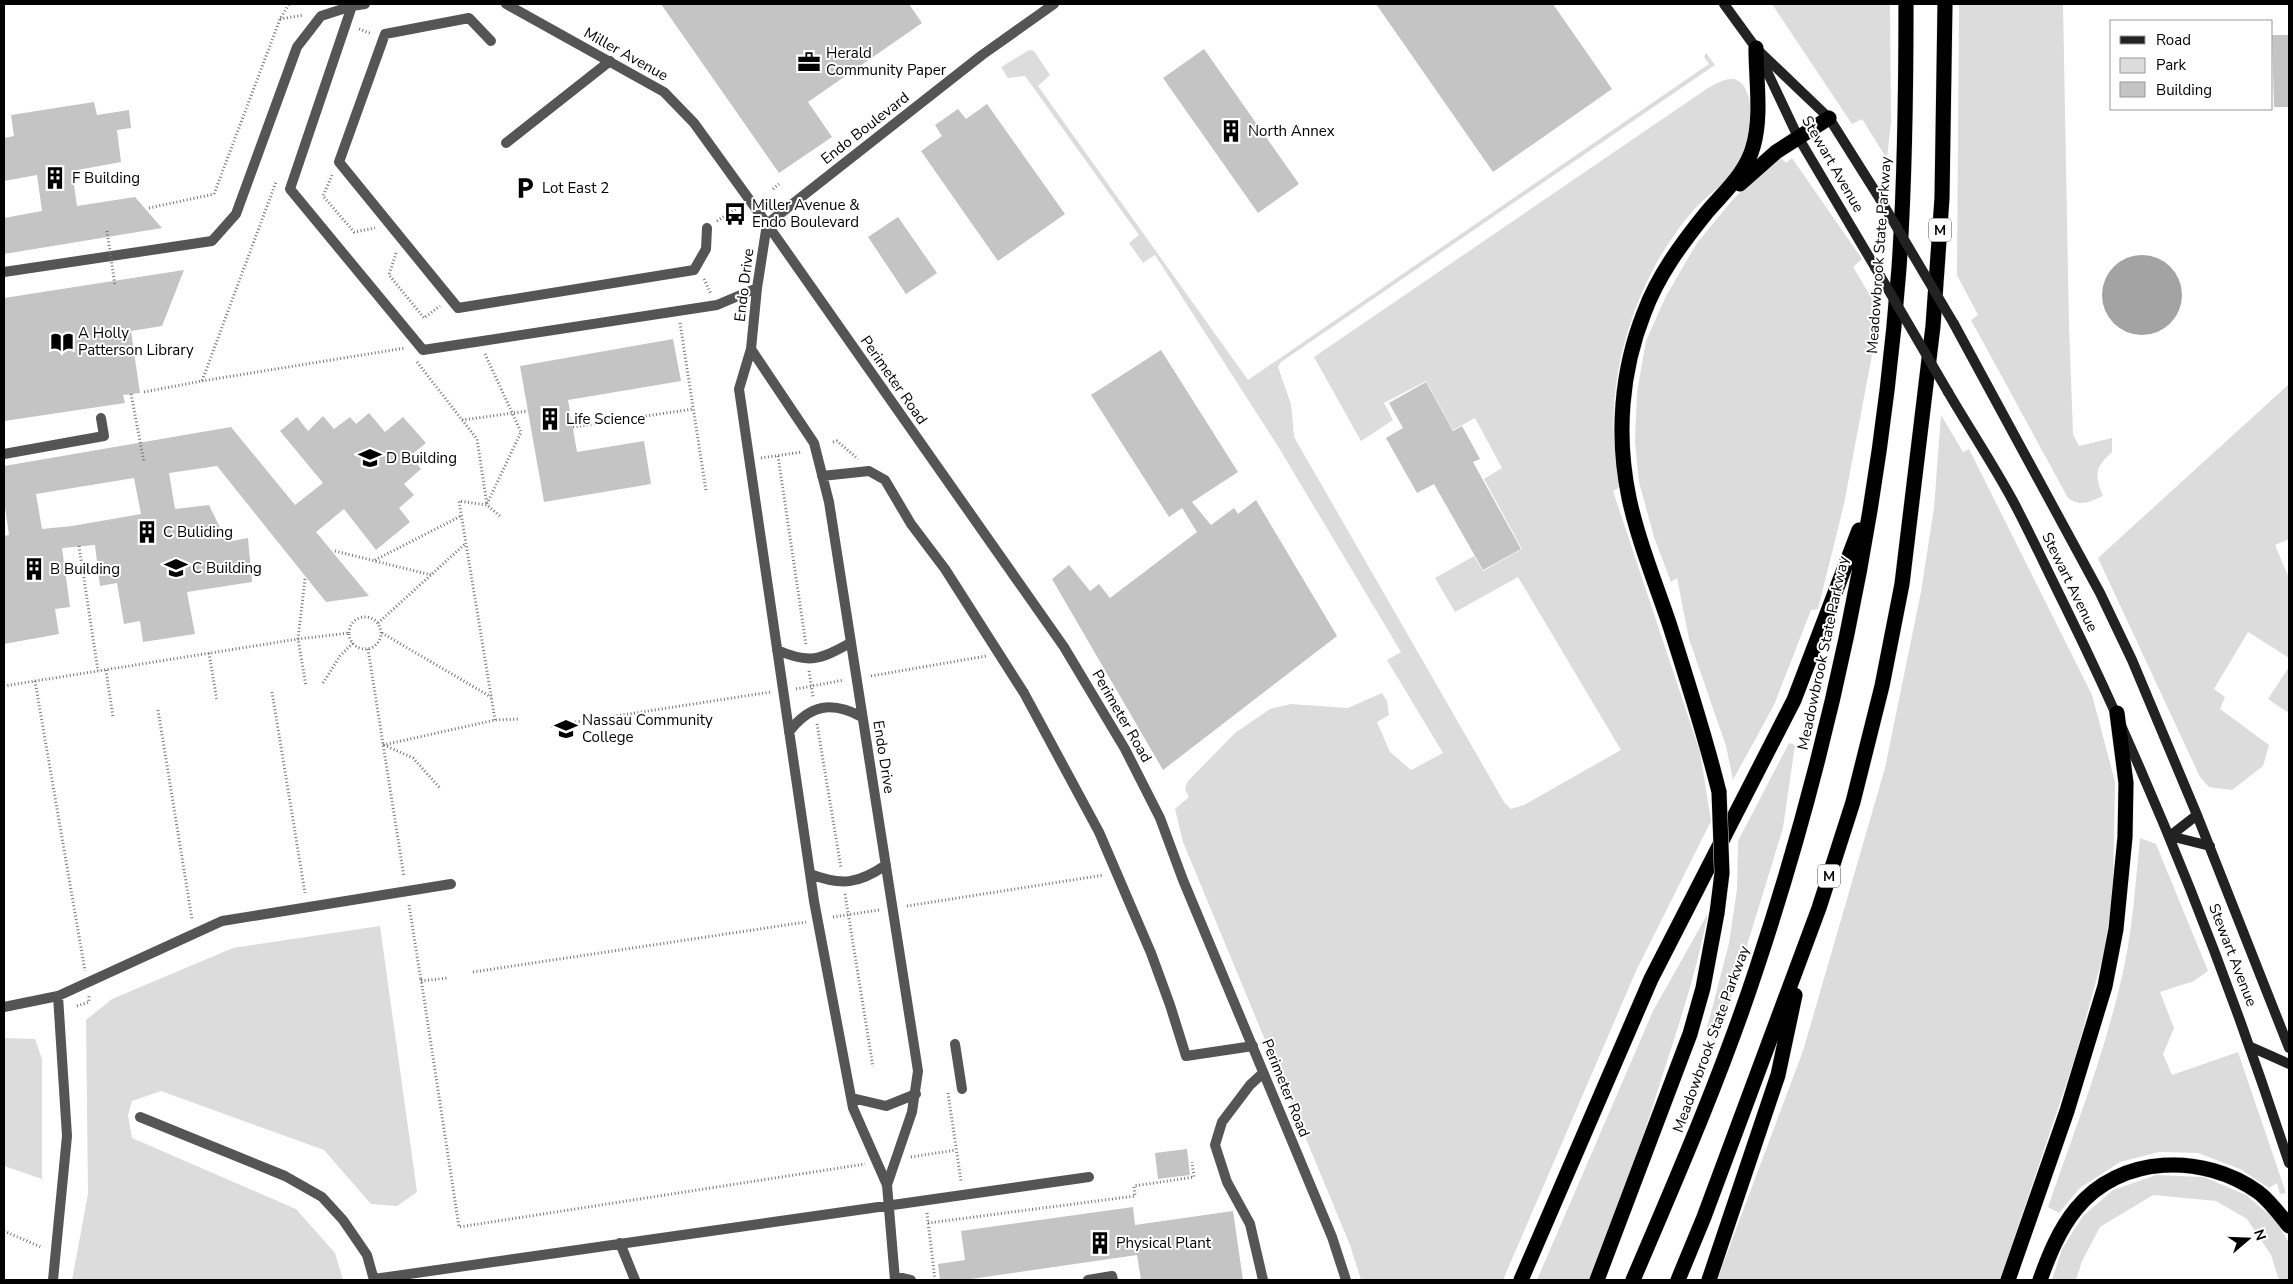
<svg xmlns="http://www.w3.org/2000/svg" width="2293" height="1284" font-family="'Nunito Sans',sans-serif">
	<style>
		.green { fill: #dcdcdc }
		.water { fill: #a3a3a3 }
		.building { fill: #c4c4c4; fill-rule: evenodd }
		.lines { fill: none; stroke-linecap: round; stroke-linejoin: round }
		.motorway-casing { stroke: #dbdbdb; stroke-width: 16 }
		.path { stroke: #777; stroke-width: 3; stroke-dasharray: 1 2.5; stroke-linecap: butt }
		.service { stroke: #555; stroke-width: 10 }
		.minor { stroke: #555; stroke-width: 10 }
		.tertiary { stroke: #555; stroke-width: 10 }
		.secondary { stroke: #222; stroke-width: 10 }
		.motorway { stroke: #000; stroke-width: 15 }
		.motorway-bridge-casing { stroke: #dbdbdb; stroke-width: 16; stroke-linecap: butt }
		.path-bridge { stroke: #777; stroke-width: 3; stroke-dasharray: 1 2.5; stroke-linecap: butt }
		.secondary-bridge { stroke: #222; stroke-width: 10 }
		.motorway-bridge { stroke: #000; stroke-width: 15 }
		.labels { text-anchor: middle; dominant-baseline: central; stroke-width: 4; stroke-linejoin: round; paint-order: stroke }
		.shield { fill: #fff; stroke: #4c4c4c; stroke-width: 1 }
		.shield-label { font-size: 14px; font-weight: bold; fill: #000 }
		.poi-label { font-size: 15px; fill: #000; stroke: #fff; text-anchor: start }
		.street-label { font-size: 15px; fill: #000; stroke: #fff }
	</style>
	<rect width="100%" height="100%" fill="#fff"/>
	<path class="green" d="M1772,4H1890L1891,122L1887,159L1862,119L1852,124Z
		M1959,4H2063L2069,326L2073,434L2079,446L2112,438V452C2095,468 2094,474 2103,496C2089,502 2081,507 2068,498L1971,320L1978,315L1957,275Z
		M1029,50L1034,51L1050,75L1038,86L1248,380L1709,64L1704,57L1706,53L1715,65L1281,362L1278,367L1291,404L1294,437L1504,802L1511,809L1524,805L1621,750L1518,577L1455,612L1435,578L1474,556L1483,571L1522,549L1484,479L1502,468L1475,418L1453,430L1426,381L1384,403L1393,420L1361,441L1314,357L1708,88C1715,84 1724,78 1733,79C1755,81 1754,136 1748,151C1738,176 1709,192 1692,212C1646,265 1618,339 1614,408C1612,435 1616,462 1620,487L1613,491L1700,752L1711,821L1636,971L1503,1280H1361L1350,1245L1183,842L1175,809L1189,797L1185,789L1188,781L1235,733L1270,709L1291,704L1348,708L1382,693L1387,701L1389,715L1377,722L1390,752L1411,770L1443,753L1387,660L1401,652L1279,448L1155,255L1143,263L1129,243L1139,235L1025,76L1008,78L1001,67Z
		M1780,157L1786,163L1792,158L1862,259L1853,267L1880,312L1844,504L1818,609L1811,610L1774,705L1733,780L1726,746L1689,639L1677,578L1671,582L1654,537L1639,482L1635,442L1637,392L1646,341L1666,296L1697,243L1735,197Z
		M2289,384V539L2275,545L2289,578V658L2248,632L2214,689L2225,697L2220,709L2269,745L2263,766L2232,790L2209,787L2200,777L2098,558Z
		M1941,415L1963,452L1969,449L2092,695L2115,782L2113,892L2104,952L2075,1058L2000,1280H1717L1803,1051L1885,768L1921,592L1934,508Z
		M2289,667V709L2287,712L2268,699Z
		M1789,743L1795,745L1783,828L1726,1014L1715,1043L1706,1032L1729,943L1737,889L1738,841Z
		M2140,838L2156,844L2208,971L2194,981L2160,992L2174,1028L2163,1054L2172,1075L2238,1052L2286,1193L2280,1194L2277,1183L2269,1188L2240,1169L2198,1153L2159,1152L2120,1162L2080,1188L2059,1213L2048,1207C2073,1135 2101,1063 2119,989C2132,940 2135,888 2140,838Z
		M1708,913C1697,970 1679,1025 1661,1080C1640,1148 1616,1215 1590,1280H1537L1653,1011Z
		M380,926L417,1192L397,1206L371,1204L324,1150L161,1091L132,1101L128,1115L132,1138L296,1209L335,1253L343,1280H72L88,1194L86,1020L112,999L233,948Z
		M4,1038L35,1039L42,1059V1179L4,1166Z
		M2156,1175L2204,1177L2246,1195L2276,1220L2289,1243V1280H2279L2271,1255L2247,1219L2216,1201L2153,1195L2100,1227L2082,1261L2076,1280H2052L2062,1249L2083,1216L2113,1190Z"/>
	<path class="water" d="M2102 295a40 40 0 1 1 80 0a40 40 0 1 1-80 0Z"/>
	<path class="building" d="M661,4H909L922,23L808,102L832,137L779,173Z
		M1376,4H1553L1612,89L1493,172Z
		M2272,35H2289V107H2274Z
		M1204,49L1299,184L1258,213L1163,78Z
		M94,102L97,115L129,110L131,128L117,130L121,162L72,171L77,206L135,197L162,228L4,254V218L42,211L37,175L4,181V138L14,136L11,115Z
		M987,104L1065,214L998,261L921,151L942,136L935,125L958,109L966,119Z
		M898,217L937,273L906,294L868,237Z
		M184,270L162,326L131,331L140,393L123,395L125,403L4,421V298Z
		M673,339L681,381L568,400L577,452L644,441L651,484L544,502L520,366Z
		M1161,350L1238,472L1192,502L1211,525L1234,508L1238,514L1256,500L1337,636L1163,770L1052,579L1069,565L1090,591L1099,584L1110,598L1197,532L1182,508L1169,517L1091,395Z
		M1426,382L1453,431L1462,426L1480,459L1473,462L1521,549L1483,570L1434,484L1417,493L1386,438L1403,428L1389,403Z
		M369,413L385,432L403,417L426,443L410,456L421,469L404,484L414,495L399,508L410,522L376,550L344,509L316,532L369,596L326,602L217,466L169,473L175,509L209,505L227,542L248,538L252,582L187,592L195,634L143,642L140,621L124,624L117,583L100,586L95,545L62,548L70,607L55,609L59,634L4,644V536L9,535L4,500V466L231,427L295,505L323,483L280,431L297,417L308,431L323,416L334,429L350,417L356,424ZM134,478L141,514L72,526L42,529L36,494Z
		M1187,1149L1190,1175L1158,1179L1155,1153Z
		M1133,1207L1135,1225L1233,1211L1243,1280H1141L1137,1255L964,1280H940L938,1264L965,1260L961,1231Z"/>
	<g class="lines">
		<defs>
			<path id="motorway" d="M1740,184L1776,152L1829,118
				M1719,792C1705,735 1687,679 1669,623C1655,582 1638,540 1629,498C1616,436 1621,371 1644,313C1658,275 1682,243 1707,212C1724,192 1746,173 1753,147C1762,117 1756,80 1756,48
				M1521,1280L1651,979L1794,700L1859,530
				M1597,1280L1690,1034L1703,988L1717,913
				M1633,1280C1677,1177 1722,1074 1757,967C1832,741 1881,506 1899,268C1905,180 1906,92 1906,4
				M1678,1280L1704,1217L1819,908L1853,802L1882,686L1902,584L1933,326L1942,198L1945,4
				M1709,1280L1778,1075L1795,995
				M2008,1280L2067,1111L2105,986L2116,929L2125,837L2126,783L2117,713
				M2040,1280C2049,1255 2059,1230 2076,1209C2120,1154 2204,1153 2258,1192C2270,1201 2280,1215 2289,1226"/>
		</defs>
		<use href="#motorway" class="motorway-casing"/>
		<path class="path" d="M280,19L304,15
			M359,29L372,34
			M332,175L323,196L354,232L375,228
			M773,189L779,184
			M149,208L214,194L280,19L289,4
			M717,221L739,207
			M396,253L389,275L424,318L440,306
			M704,279L711,294
			M680,323L706,491
			M485,354L521,432L487,504
			M417,362L477,439L487,505
			M202,381L405,348
			M144,392L202,381L276,182
			M131,394L144,462
			M462,420L528,411
			M573,427L693,409
			M833,442L837,441L858,459
			M778,456L806,645
			M761,458L802,452
			M79,546L98,671
			M335,551L431,575
			M375,560L461,516
			M305,579L298,639L306,686
			M349 633a16 16 0 1 1 32 0a16 16 0 1 1-32 0Z
			M378,623L465,544
			M382,633L491,697
			M368,649L404,877
			M209,653L217,701
			M106,670L113,717
			M809,671L813,697
			M871,676L986,656
			M35,681L85,971
			M323,683L340,656L353,643
			M4,686L298,639L349,633
			M796,689L844,680
			M272,692L305,893
			M158,710L192,919
			M495,720L459,501L487,505L501,517
			M817,724L841,868
			M551,726L771,692
			M383,745L495,720L520,719
			M384,745L413,758L440,788
			M845,894L873,1067
			M409,905L421,981L447,978
			M907,906L1104,875
			M833,917L879,910
			M473,972L806,922
			M421,979L459,1227L865,1164
			M77,1006L89,1002V996
			M948,1093L961,1181
			M911,1157L956,1150
			M927,1213L935,1280
			M928,1223L1135,1196L1134,1186L1194,1177L1192,1162
			M4,1231L41,1247"/>
		<path class="service" d="M352,6L290,189L423,350L717,305L757,288
			M491,41L469,18L385,34L339,162L458,308L694,270L706,249L707,228
			M506,143L610,61
			M767,224L757,288L751,349L739,389L814,901L853,1108L887,1185L895,1280
			M4,272L212,241L236,214L297,47L321,16L352,6L365,4
			M751,349L814,443L829,502L918,1071L912,1112L887,1185
			M4,454L104,436L101,418
			M822,476L869,471L885,480L911,524L945,569L1024,693L1099,832L1151,953L1170,1005L1186,1056L1253,1046
			M777,650C809,664 820,660 850,643
			M789,732C810,704 832,701 862,717
			M810,874C842,886 858,884 886,865
			M4,1007L58,996L222,921L451,884
			M955,1044L962,1089
			M852,1098L886,1106L916,1094
			M140,1117L285,1176L322,1197L343,1220L367,1255L374,1280
			M620,1243L635,1280
			M895,1276L911,1280
			M374,1279L1089,1177
			M53,1280L67,1136L58,996
			M1088,1280L1112,1276L1113,1280
			M1263,1280L1250,1224L1227,1182L1215,1145L1222,1122L1250,1085L1263,1073"/>
		<path class="minor" d="M767,224L1064,647L1125,749L1160,818L1183,880L1332,1237L1346,1280"/>
		<path class="tertiary" d="M506,4L664,92L694,123L767,224L982,55L1054,4"/>
		<path class="secondary" d="M1724,4L1756,48L1798,137L1875,267
			M1760,52L1829,118L1880,199
			M1954,324L2100,593L2132,660L2197,815L2289,1048
			M1948,392C1969,428 1993,464 2013,501C2031,535 2047,570 2064,604C2153,785 2226,970 2289,1163
			M2170,836L2210,846
			M2170,836L2197,815
			M2251,1047L2289,1064"/>
		<use href="#motorway" class="motorway"/>
		<defs>
			<path id="motorway-bridge" d="M1717,913L1722,873L1719,792"/>
		</defs>
		<use href="#motorway-bridge" class="motorway-bridge-casing"/>
		<path class="path-bridge" d="M107,231L115,286"/>
		<path class="secondary-bridge" d="M1880,199L1954,324
			M1875,267L1948,392"/>
		<use href="#motorway-bridge" class="motorway-bridge"/>
	</g>
	<defs>
		<symbol id="office-bare" viewBox="-9 -9 18 18"><path d="M-6-3h4V-5.5h4V-3h4V5H-6ZM-1-4.5V-3h2v-1.5ZM-6 0V1H6V0Z" fill="#000" stroke="#fff" stroke-width="2.5" paint-order="stroke"/></symbol>
		<symbol id="building-bare" viewBox="-9 -9 18 18"><path d="M-4-6H4V6H1V3H-1V6H-4ZM-2.5-4.3h1.7v1.8h-1.7ZM.8-4.3h1.7v1.8H.8ZM-2.5-1h1.7V.8h-1.7ZM.8-1h1.7V.8H.8Z" fill="#000" stroke="#fff" stroke-width="2.5" paint-order="stroke"/></symbol>
		<symbol id="parking-bare" viewBox="-9 -9 18 18"><path d="M-3.5-5.5H1a3.5 3.5 0 0 1 0 7H-1V5.5H-3.5ZM-1-3.4V-.6H.8a1.4 1.4 0 0 0 0-2.8Z" fill="#000" stroke="#fff" stroke-width="2.5" paint-order="stroke"/></symbol>
		<symbol id="bus-bare" viewBox="-9 -9 18 18"><path d="M-5-6H5V4H4V6H2V4H-2V6H-4V4H-5ZM-3.5-4V0h7V-4ZM-3.5 1.2v1.5H-2V1.2ZM2 1.2v1.5H3.5V1.2Z" fill="#000" stroke="#fff" stroke-width="2.5" paint-order="stroke"/></symbol>
		<symbol id="library-bare" viewBox="-9 -9 18 18"><path d="M-6-4Q-3-5.5-.7-3.5V5Q-3 3-6 4ZM6-4Q3-5.5 .7-3.5V5Q3 3 6 4Z" fill="#000" stroke="#fff" stroke-width="2.5" paint-order="stroke"/></symbol>
		<symbol id="university-bare" viewBox="-9 -9 18 18"><path d="M0-5L7-2L0 1L-7-2ZM-4 1L0 2.5L4 1V4Q0 6-4 4Z" fill="#000" stroke="#fff" stroke-width="2.5" paint-order="stroke"/></symbol>
	</defs>
	<g fill-rule="evenodd">
		<use href="#office-bare" x="793" y="46" width="32" height="32"/>
		<use href="#building-bare" x="1215" y="115" width="32" height="32"/>
		<use href="#building-bare" x="39" y="162" width="32" height="32"/>
		<use href="#parking-bare" x="509" y="172" width="32" height="32"/>
		<use href="#bus-bare" x="719" y="198" width="32" height="32"/>
		<use href="#library-bare" x="46" y="326" width="32" height="32"/>
		<use href="#building-bare" x="534" y="403" width="32" height="32"/>
		<use href="#university-bare" x="354" y="442" width="32" height="32"/>
		<use href="#building-bare" x="131" y="516" width="32" height="32"/>
		<use href="#university-bare" x="160" y="552" width="32" height="32"/>
		<use href="#building-bare" x="18" y="553" width="32" height="32"/>
		<use href="#university-bare" x="550" y="713" width="32" height="32"/>
		<use href="#building-bare" x="1084" y="1227" width="32" height="32"/>
	</g>
	<g class="labels">
		<g class="shield">
			<rect x="1929" y="218.5" width="22" height="23" rx="4"/>
			<rect x="1818" y="864.5" width="22" height="23" rx="4"/>
		</g>
		<g class="shield-label">
			<text x="1940" y="230">M</text>
			<text x="1829" y="876">M</text>
		</g>
		<g class="poi-label">
			<text x="826" y="53">Herald<tspan x="826" dy="17">Community Paper</tspan></text>
			<text x="1248" y="131">North Annex</text>
			<text x="72" y="178">F Building</text>
			<text x="542" y="188">Lot East 2</text>
			<text x="752" y="205">Miller Avenue &amp;<tspan x="752" dy="17">Endo Boulevard</tspan></text>
			<text x="78" y="333">A Holly<tspan x="78" dy="17">Patterson Library</tspan></text>
			<text x="566" y="419">Life Science</text>
			<text x="386" y="458">D Building</text>
			<text x="163" y="532">C Buliding</text>
			<text x="192" y="568">C Building</text>
			<text x="50" y="569">B Building</text>
			<text x="582" y="720">Nassau Community<tspan x="582" dy="17">College</tspan></text>
			<text x="1116" y="1243">Physical Plant</text>
		</g>
		<g class="street-label">
			<text transform="translate(626 54) rotate(29)">Miller Avenue</text>
			<text transform="translate(865 128) rotate(-38)">Endo Boulevard</text>
			<text transform="translate(1833 164) rotate(60)">Stewart Avenue</text>
			<text transform="translate(1879 255) rotate(-86)">Meadowbrook State Parkway</text>
			<text transform="translate(744 285) rotate(-83)">Endo Drive</text>
			<text transform="translate(894 380) rotate(55)">Perimeter Road</text>
			<text transform="translate(2070 582) rotate(64)">Stewart Avenue</text>
			<text transform="translate(1823 653) rotate(-78)">Meadowbrook State Parkway</text>
			<text transform="translate(1122 716) rotate(60)">Perimeter Road</text>
			<text transform="translate(884 757) rotate(81)">Endo Drive</text>
			<text transform="translate(2233 955) rotate(69)">Stewart Avenue</text>
			<text transform="translate(1711 1039) rotate(-70)">Meadowbrook State Parkway</text>
			<text transform="translate(1286 1088) rotate(68)">Perimeter Road</text>
		</g>
	</g>
	<rect width="2293" height="1284" fill="none" stroke="#000000" stroke-width="10"/>
	<rect x="2110" y="20" width="162" height="90" fill="#ffffff" stroke="#999999"/>
	<rect x="2120" y="36" width="25" height="8" fill="#222222" stroke="#999999"/>
	<text x="2156" y="45" font-size="15" fill="#000000">Road</text>
	<rect x="2120" y="58" width="25" height="15" fill="#dcdcdc" stroke="#999999"/>
	<text x="2156" y="70" font-size="15" fill="#000000">Park</text>
	<rect x="2120" y="82" width="25" height="15" fill="#c4c4c4" stroke="#999999"/>
	<text x="2156" y="95" font-size="15" fill="#000000">Building</text>
	<g transform="translate(2248 1239) rotate(71)" stroke="#ffffff" stroke-width="4" paint-order="stroke">
	<path d="M0-4L9 19L0 12L-9 19Z" fill="#000000"/>
	<text y="-8" font-size="14" font-weight="bold" text-anchor="middle" fill="#000000">N</text>
	</g>
</svg>
